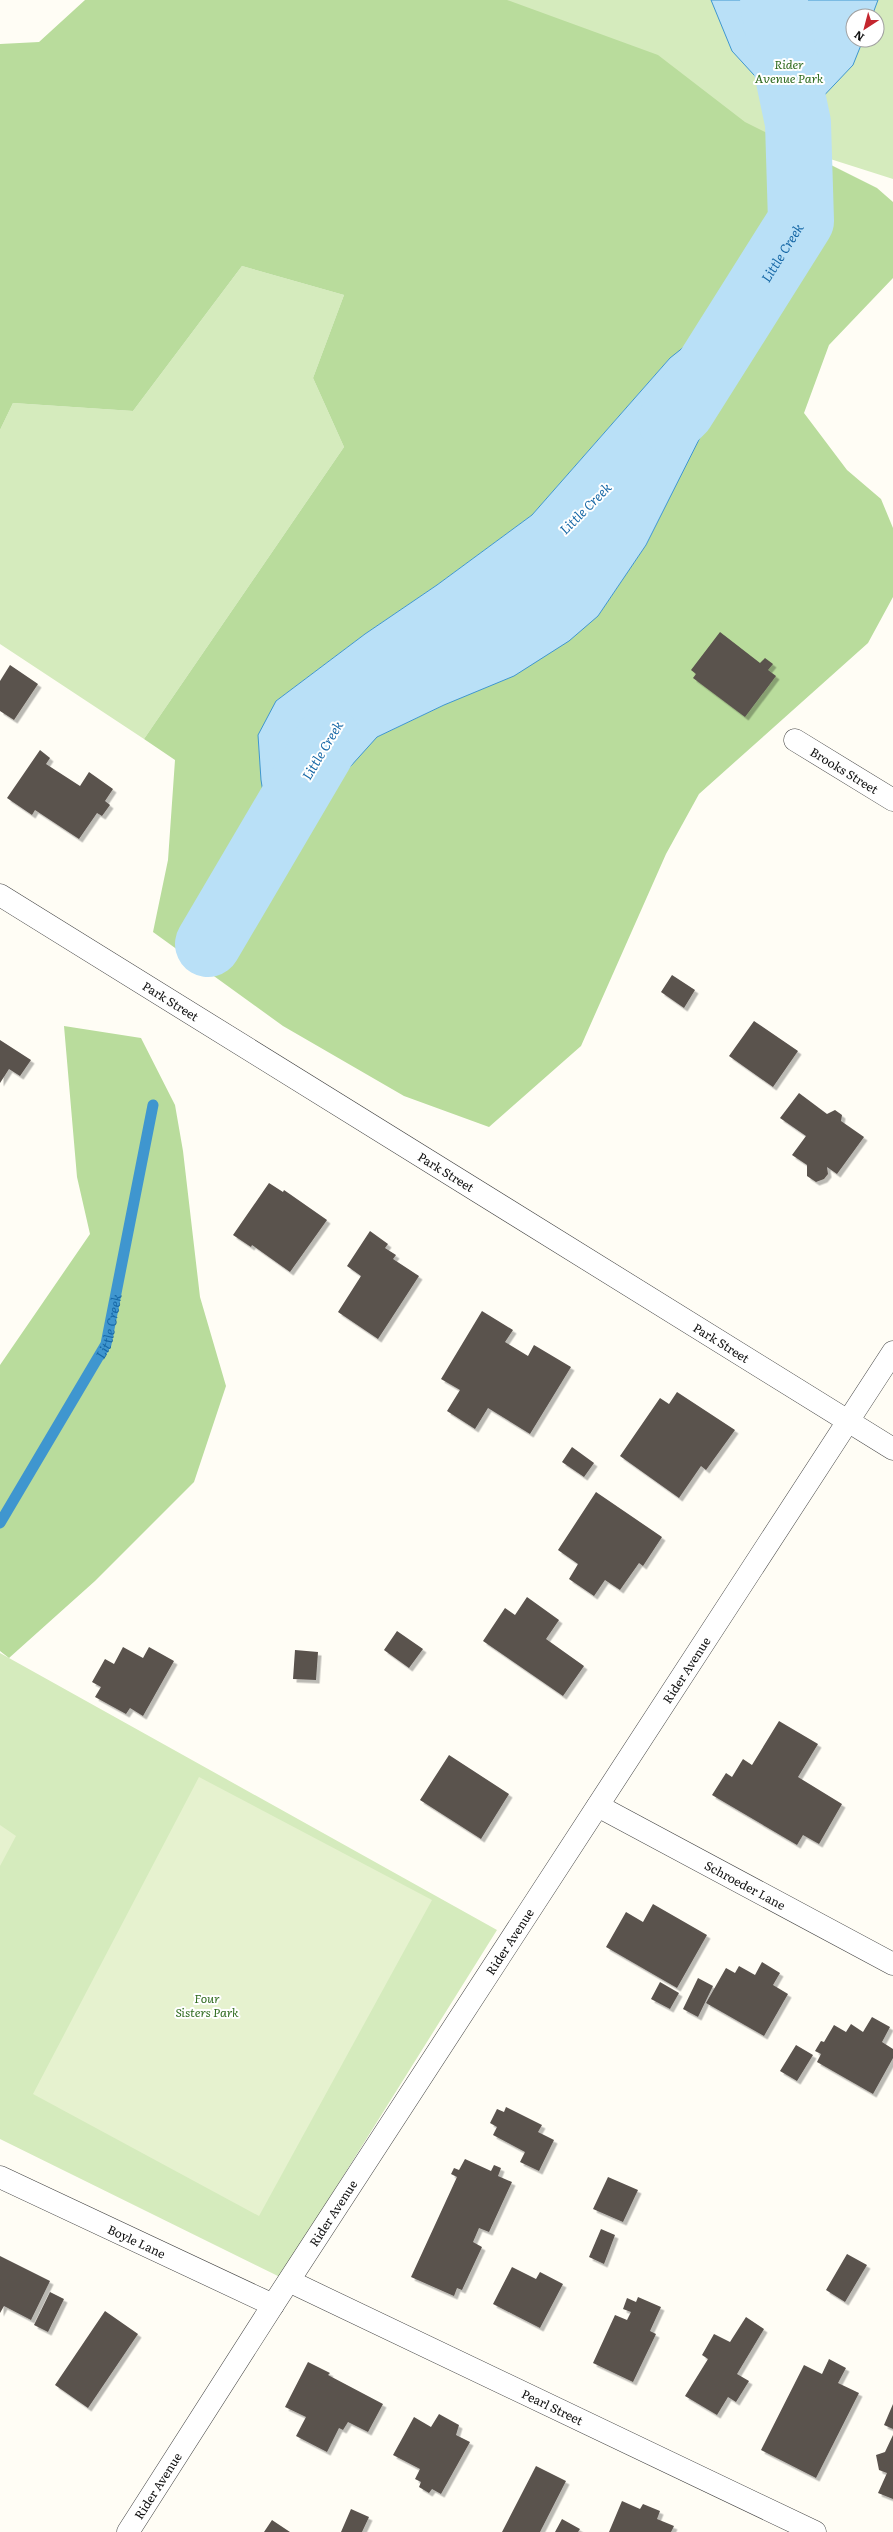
<svg xmlns="http://www.w3.org/2000/svg" width="893" height="2532" font-family="Literata,serif">
	<style>
		.green { fill: #d5ebbd; fill-rule: evenodd }
		.forest { fill: #b9dc9c; fill-rule: evenodd }
		.pitch { fill: #e6f2cf }
		.water { fill: #b9e0f7; stroke: #3f96cf }
		.lines { fill: none; stroke-linecap: round; stroke-linejoin: round }
		.stream { stroke: #3f96cf; stroke-width: 11 }
		.river { stroke: #b9e0f7; stroke-width: 66 }
		.building { fill: #5a524d; filter: url(#shadow) }
		.minor-casing { stroke: #444; stroke-width: 23 }
		.minor { stroke: #fff; stroke-width: 22 }
		.labels { text-anchor: middle; dominant-baseline: central; stroke-width: 4; stroke-linejoin: round; paint-order: stroke }
		.park-label { font-size: 12px; font-style: italic; fill: #2f6b1f; stroke: #fff }
		.street-label { font-size: 12px; fill: #111; stroke: #fff }
		.water-label { font-size: 13px; font-style: italic; fill: #1768a6; stroke: #fff }
	</style>
	<defs>
		<filter id="shadow"><feDropShadow dx="3.5" dy="3.5" stdDeviation="0" flood-color="#0004"/></filter>
	</defs>
	<rect width="100%" height="100%" fill="#fffdf5"/>
	<path class="green" d="M471,0H893V179L733,128ZM853,16H877V40H853Z
		M242,266L344,295L313,378L344,447L144,739L0,644V430L13,403L133,411Z
		M0,1653L497,1930L280,2277L0,2139Z"/>
	<path class="forest" d="M85,0H507L658,55L745,122L877,188L893,202V278L829,345L804,413L847,470L881,499L893,528V597L868,643L699,794L666,854L581,1046L489,1127L404,1096L283,1026L153,932L168,860L175,760L144,739L344,447L313,378L344,295L242,266L133,411L13,403L0,430V44L39,42ZM670,358L731,375L646,545L598,616L444,705L377,737L276,701L365,634L437,585L532,515Z
		M64,1026L141,1038L175,1105L183,1151L200,1297L226,1386L194,1482L95,1581L9,1658L0,1651V1365L90,1234L77,1177Z"/>
	<path class="pitch" d="M199,1777L432,1900L259,2216L33,2094Z
		M0,1825L16,1836L0,1866Z"/>
	<path class="water" d="M711,0H878L872,16H853V40H863L853,65L798,123L732,51Z
		M714,323L732,374L646,545L598,616L569,641L514,676L444,705L377,737L296,827L266,811L261,780L258,735L276,701L365,634L437,585L532,515L670,358Z"/>
	<g class="lines">
		<path class="stream" id="s1" d="M0,1523L106,1344L153,1105"/>
		<g class="river">
			<path id="s2" d="M671,421L682,410L801,221L798,123L773,4L775,0"/>
			<path d="M208,944L328,740"/>
		</g>
	</g>
	<path class="building" d="M720,632L760,663L765,658L773,664L768,670L776,676L745,717L693,678L696,674L691,670Z
		M10,665L38,684L14,720L0,711V681Z
		M40,750L50,758L46,764L80,786L89,772L113,789L105,801L110,805L102,816L97,813L79,839L35,810L32,815L7,798Z
		M672,975L695,990L684,1008L661,992Z
		M754,1021L798,1051L773,1087L729,1056Z
		M0,1040L31,1060L20,1076L9,1069L0,1083Z
		M799,1093L827,1114L835,1110L842,1115L841,1121L864,1137L837,1174L827,1167L828,1174L824,1179L816,1182L807,1176V1165L792,1155L806,1136L780,1118Z
		M269,1183L283,1192L284,1190L327,1220L290,1272L252,1245L251,1247L233,1235Z
		M370,1231L388,1244L385,1248L396,1255L393,1259L419,1276L378,1339L338,1312L361,1276L347,1266Z
		M482,1311L513,1330L505,1342L528,1356L534,1345L571,1367L530,1434L488,1408L475,1429L447,1411L460,1390L441,1379Z
		M677,1392L735,1430L706,1470L701,1466L679,1498L620,1456L660,1398L669,1404Z
		M572,1447L594,1463L584,1477L562,1462Z
		M596,1492L662,1537L643,1566L639,1563L620,1590L605,1580L594,1596L569,1579L578,1564L558,1550Z
		M527,1597L559,1620L546,1639L584,1666L563,1696L483,1641L505,1608L515,1615Z
		M397,1631L423,1649L409,1668L384,1650Z
		M123,1647L143,1658L149,1647L174,1661L143,1716L130,1708L126,1714L95,1697L101,1687L92,1682L105,1659L114,1664Z
		M295,1650L318,1652L316,1680L293,1679Z
		M779,1721L818,1744L798,1777L842,1804L819,1844L803,1835L797,1845L712,1795L726,1773L732,1777L743,1759L752,1765Z
		M449,1755L509,1794L481,1839L420,1800Z
		M653,1904L707,1935L677,1988L606,1947L626,1912L643,1922Z
		M762,1962L780,1973L773,1985L788,1994L764,2036L706,2003L726,1968L735,1973L739,1966L755,1975Z
		M698,1978L713,1986L698,2017L683,2009Z
		M660,1982L679,1993L670,2009L651,1999Z
		M872,2017L890,2027L882,2042L893,2049V2058L873,2094L817,2062L821,2054L815,2051L821,2041L824,2042L834,2025L846,2032L851,2024L863,2032Z
		M796,2045L813,2055L797,2081L780,2071Z
		M506,2107L542,2125L538,2132L554,2140L539,2171L520,2162L525,2152L493,2135L497,2127L490,2123L497,2109L504,2112Z
		M465,2159L491,2171L494,2165L501,2168L498,2176L512,2182L489,2232L479,2228L473,2242L482,2247L462,2290L457,2288L454,2296L411,2277L457,2177L451,2174L454,2168L459,2170Z
		M608,2177L638,2190L623,2222L593,2209Z
		M601,2229L615,2235L604,2264L589,2257Z
		M847,2254L867,2265L845,2302L826,2290Z
		M0,2256L50,2281L31,2320L4,2306L0,2313Z
		M512,2267L536,2279L540,2272L563,2284L540,2328L493,2304Z
		M50,2292L64,2299L48,2332L34,2325Z
		M638,2297L661,2307L650,2331L656,2334L633,2382L593,2363L615,2315L627,2320L631,2312L623,2309L627,2298L636,2302Z
		M105,2311L138,2334L88,2408L55,2385Z
		M746,2317L764,2329L737,2374L749,2381L736,2402L728,2397L717,2415L685,2396L708,2359L702,2355L714,2334L730,2342Z
		M829,2359L846,2368L838,2383L859,2393L816,2478L761,2450L804,2365L822,2374Z
		M308,2362L330,2373L328,2375L383,2404L368,2432L348,2422L343,2430L339,2428L327,2452L296,2436L306,2417L285,2407Z
		M893,2404V2429L884,2425Z
		M439,2414L459,2425L456,2435L470,2442L441,2494L432,2489L429,2493L419,2487L421,2482L415,2479L420,2469L393,2455L414,2417L431,2427Z
		M893,2435V2499L878,2493L887,2473L879,2470L876,2455L885,2452Z
		M536,2466L566,2481L540,2532H502Z
		M622,2501L640,2509L643,2504L660,2511L657,2519L674,2526L671,2532H609Z
		M351,2509L369,2517L362,2532H341Z
		M562,2519L580,2529L578,2532H555Z
		M272,2520L290,2532H264Z"/>
	<g class="lines">
		<defs>
			<g id="minor">
				<path id="s3" d="M795,740L893,800"/>
				<path id="s4" d="M0,895L893,1449"/>
				<path id="s5" d="M598,1806L893,1964"/>
				<path id="s6" d="M0,2177L273,2305"/>
				<path id="s7" d="M289,2281L815,2532"/>
				<path id="s8" d="M128,2532L273,2305L893,1352"/>
			</g>
		</defs>
		<use href="#minor" class="minor-casing"/>
		<use href="#minor" class="minor"/>
	</g>
	<g class="labels">
		<g class="park-label">
			<text x="789" y="64">Rider<tspan x="789" dy="14">Avenue Park</tspan></text>
			<text x="207" y="1998">Four<tspan x="207" dy="14">Sisters Park</tspan></text>
		</g>
		<g class="street-label">
			<text stroke="none"><textPath href="#s3" startOffset="58">Brooks Street</textPath></text>
			<text stroke="none"><textPath href="#s4" startOffset="201">Park Street</textPath></text>
			<text stroke="none"><textPath href="#s4" startOffset="525">Park Street</textPath></text>
			<text stroke="none"><textPath href="#s4" startOffset="849">Park Street</textPath></text>
			<text stroke="none"><textPath href="#s8" startOffset="1027">Rider Avenue</textPath></text>
			<text stroke="none"><textPath href="#s5" startOffset="167">Schroeder Lane</textPath></text>
			<text stroke="none"><textPath href="#s8" startOffset="703">Rider Avenue</textPath></text>
			<text stroke="none"><textPath href="#s8" startOffset="379">Rider Avenue</textPath></text>
			<text stroke="none"><textPath href="#s6" startOffset="151">Boyle Lane</textPath></text>
			<text stroke="none"><textPath href="#s7" startOffset="292">Pearl Street</textPath></text>
			<text stroke="none"><textPath href="#s8" startOffset="55">Rider Avenue</textPath></text>
		</g>
		<g class="water-label">
			<text stroke="none"><textPath href="#s2" startOffset="202">Little Creek</textPath></text>
			<text transform="translate(585 508) rotate(-45)">Little Creek</text>
			<text transform="translate(322 750) rotate(-59)">Little Creek</text>
			<text stroke="none"><textPath href="#s1" startOffset="226">Little Creek</textPath></text>
		</g>
	</g>
	<g transform="translate(865 28) rotate(216)"><circle r="19" fill="#ffffff" stroke="#a0a0a0"/>
	<path d="M0-3L7 15L0 10L-7 15Z" fill="#c4262e"/>
	<text y="-6" font-size="11" font-weight="bold" text-anchor="middle" fill="#111111">N</text>
	</g>
</svg>
